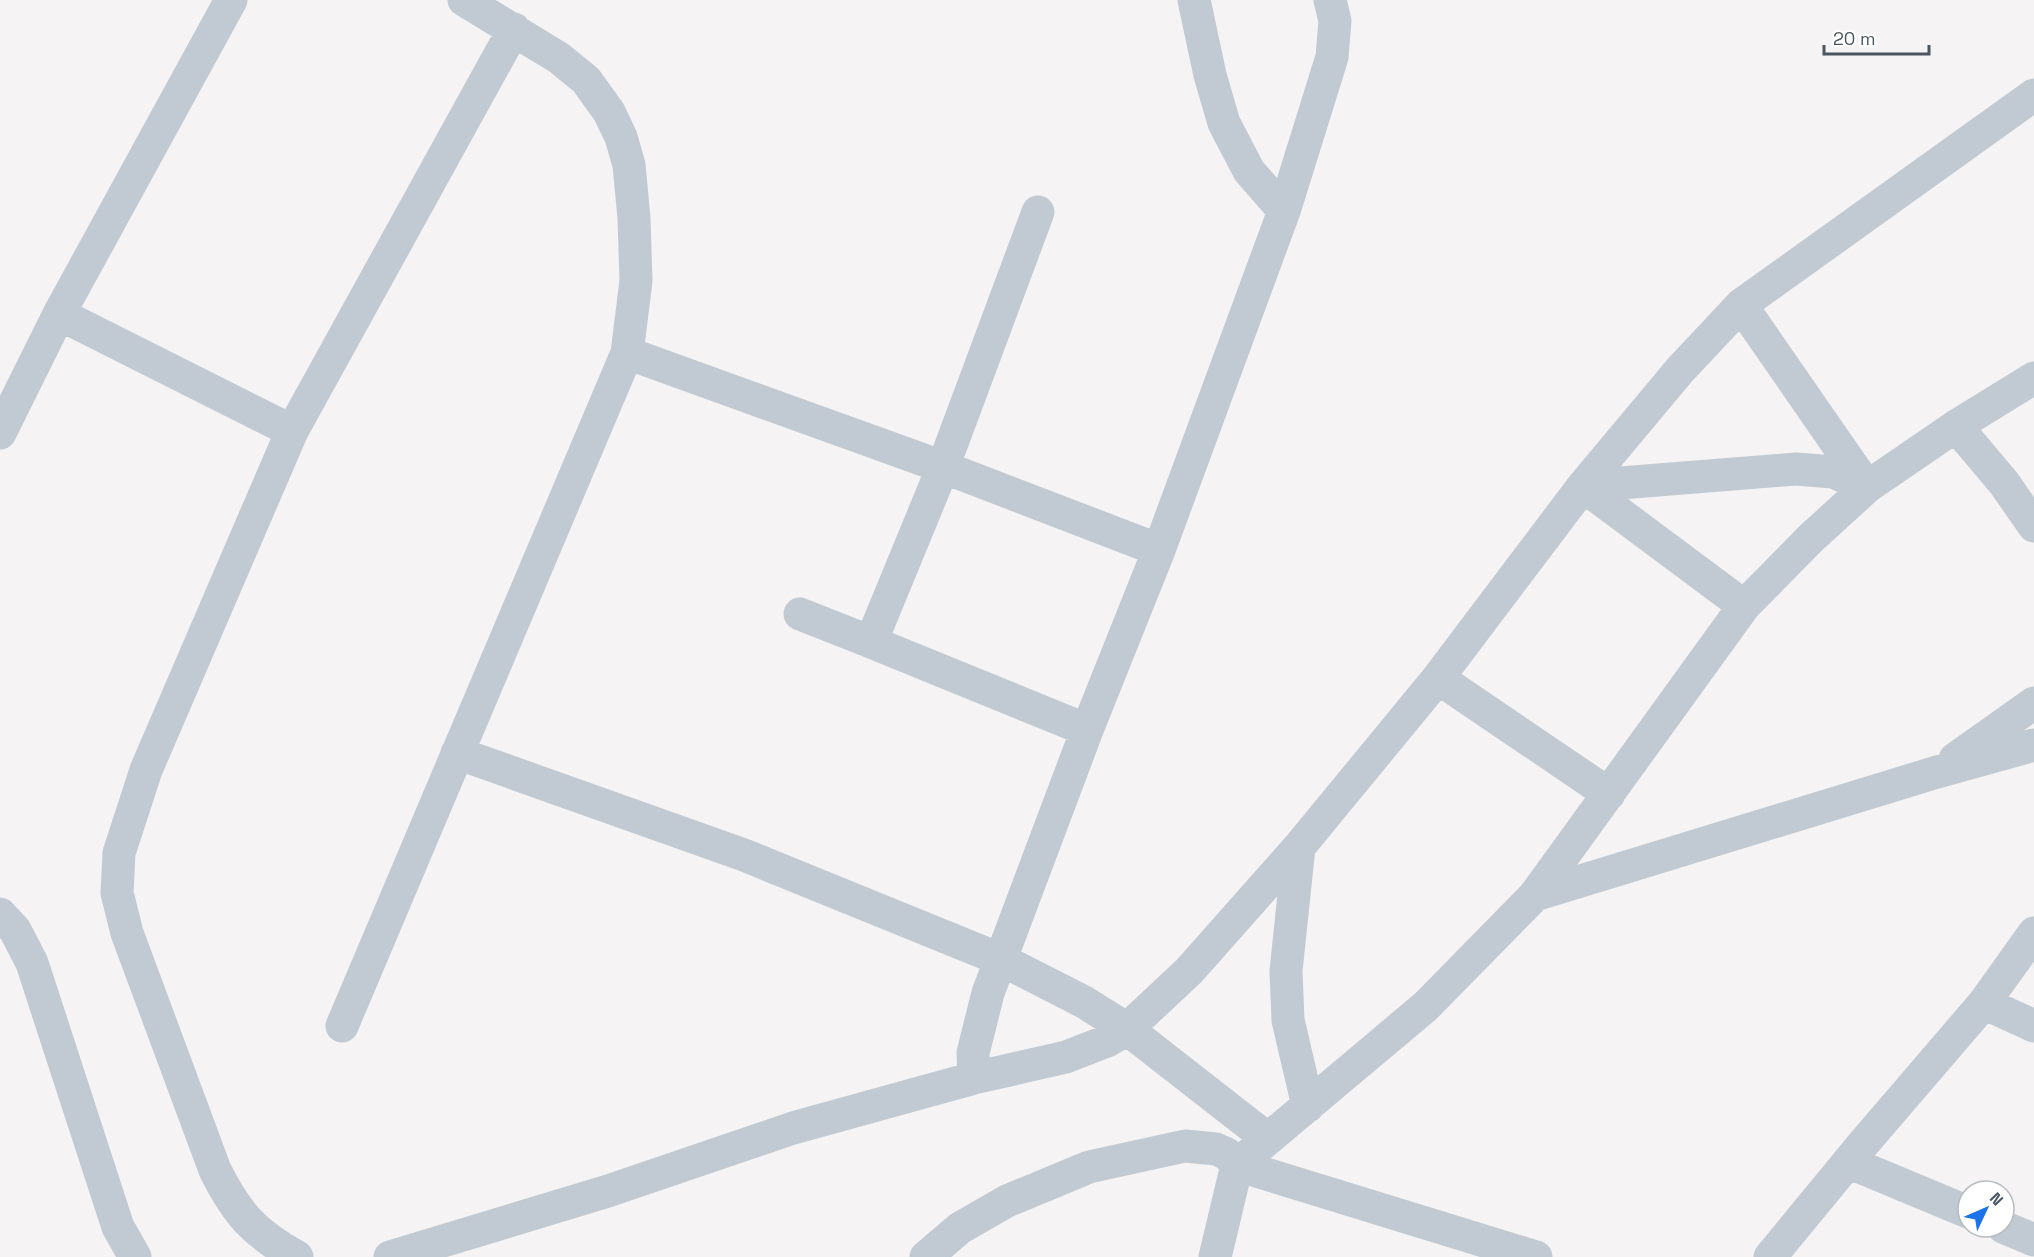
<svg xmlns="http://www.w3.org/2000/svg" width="2034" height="1257" font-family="'Space Grotesk',sans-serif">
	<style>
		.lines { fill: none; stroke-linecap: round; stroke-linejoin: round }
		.minor { stroke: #c1cad2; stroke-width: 33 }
	</style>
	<rect width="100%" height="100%" fill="#f5f3f3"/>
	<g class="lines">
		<path class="minor" d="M1194,0L1210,75L1224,123L1249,171L1284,211
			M1038,212L943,467L871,642L1087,730
			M1741,305L1867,487
			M59,314L292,431
			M627,353L943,467L1159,550
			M1956,426L2004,483L2034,526
			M0,433L59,314L231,0
			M1583,486L1796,469L1833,472L1867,487
			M1583,486L1744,606
			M800,614L871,642
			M1438,678L1609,794
			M457,753L744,855L1002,960L1084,1002L1127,1029L1268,1139
			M1955,759L2034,703
			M1299,847L1286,971L1288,1020L1308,1106
			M1535,895L1937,772L2034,745
			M0,914L15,930L32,963L118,1227L135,1257
			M1984,1003L2034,1026
			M342,1026L627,353L636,281L634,218L629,165L621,137L609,112L586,80L559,58L464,0
			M974,1078L973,1053L988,993L1087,730L1159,550L1284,211L1332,57L1335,21L1330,0
			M1848,1162L1968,1212
			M2003,1227L2034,1240
			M297,1257C254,1233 237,1214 215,1170L127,933L117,893L119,853L146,770L292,431L514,29
			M390,1257L608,1191L793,1128L974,1078L1066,1057L1107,1041L1127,1029L1189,971L1299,847L1438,678L1583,486L1680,370L1741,305L2034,95
			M926,1257L960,1228L1007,1201L1089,1167L1185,1146L1216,1149L1227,1154L1237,1165L1536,1257
			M1215,1257L1237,1165L1426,1006L1535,895L1744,606L1811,538L1867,487L1956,426L2034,378
			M1770,1257L1863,1144L1984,1003L2034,933"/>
	</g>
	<g transform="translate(1986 1209) rotate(46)"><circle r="28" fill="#ffffff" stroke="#b7bbc0" stroke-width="1.5"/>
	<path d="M0-4.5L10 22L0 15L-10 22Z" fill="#1a73e8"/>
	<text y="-9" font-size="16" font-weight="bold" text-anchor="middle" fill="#4a5661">N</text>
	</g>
	<path d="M1824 45v9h105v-9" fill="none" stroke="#4a5661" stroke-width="3"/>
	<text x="1833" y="45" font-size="18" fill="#4a5661" stroke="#ffffff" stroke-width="4.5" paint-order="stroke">20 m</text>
</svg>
